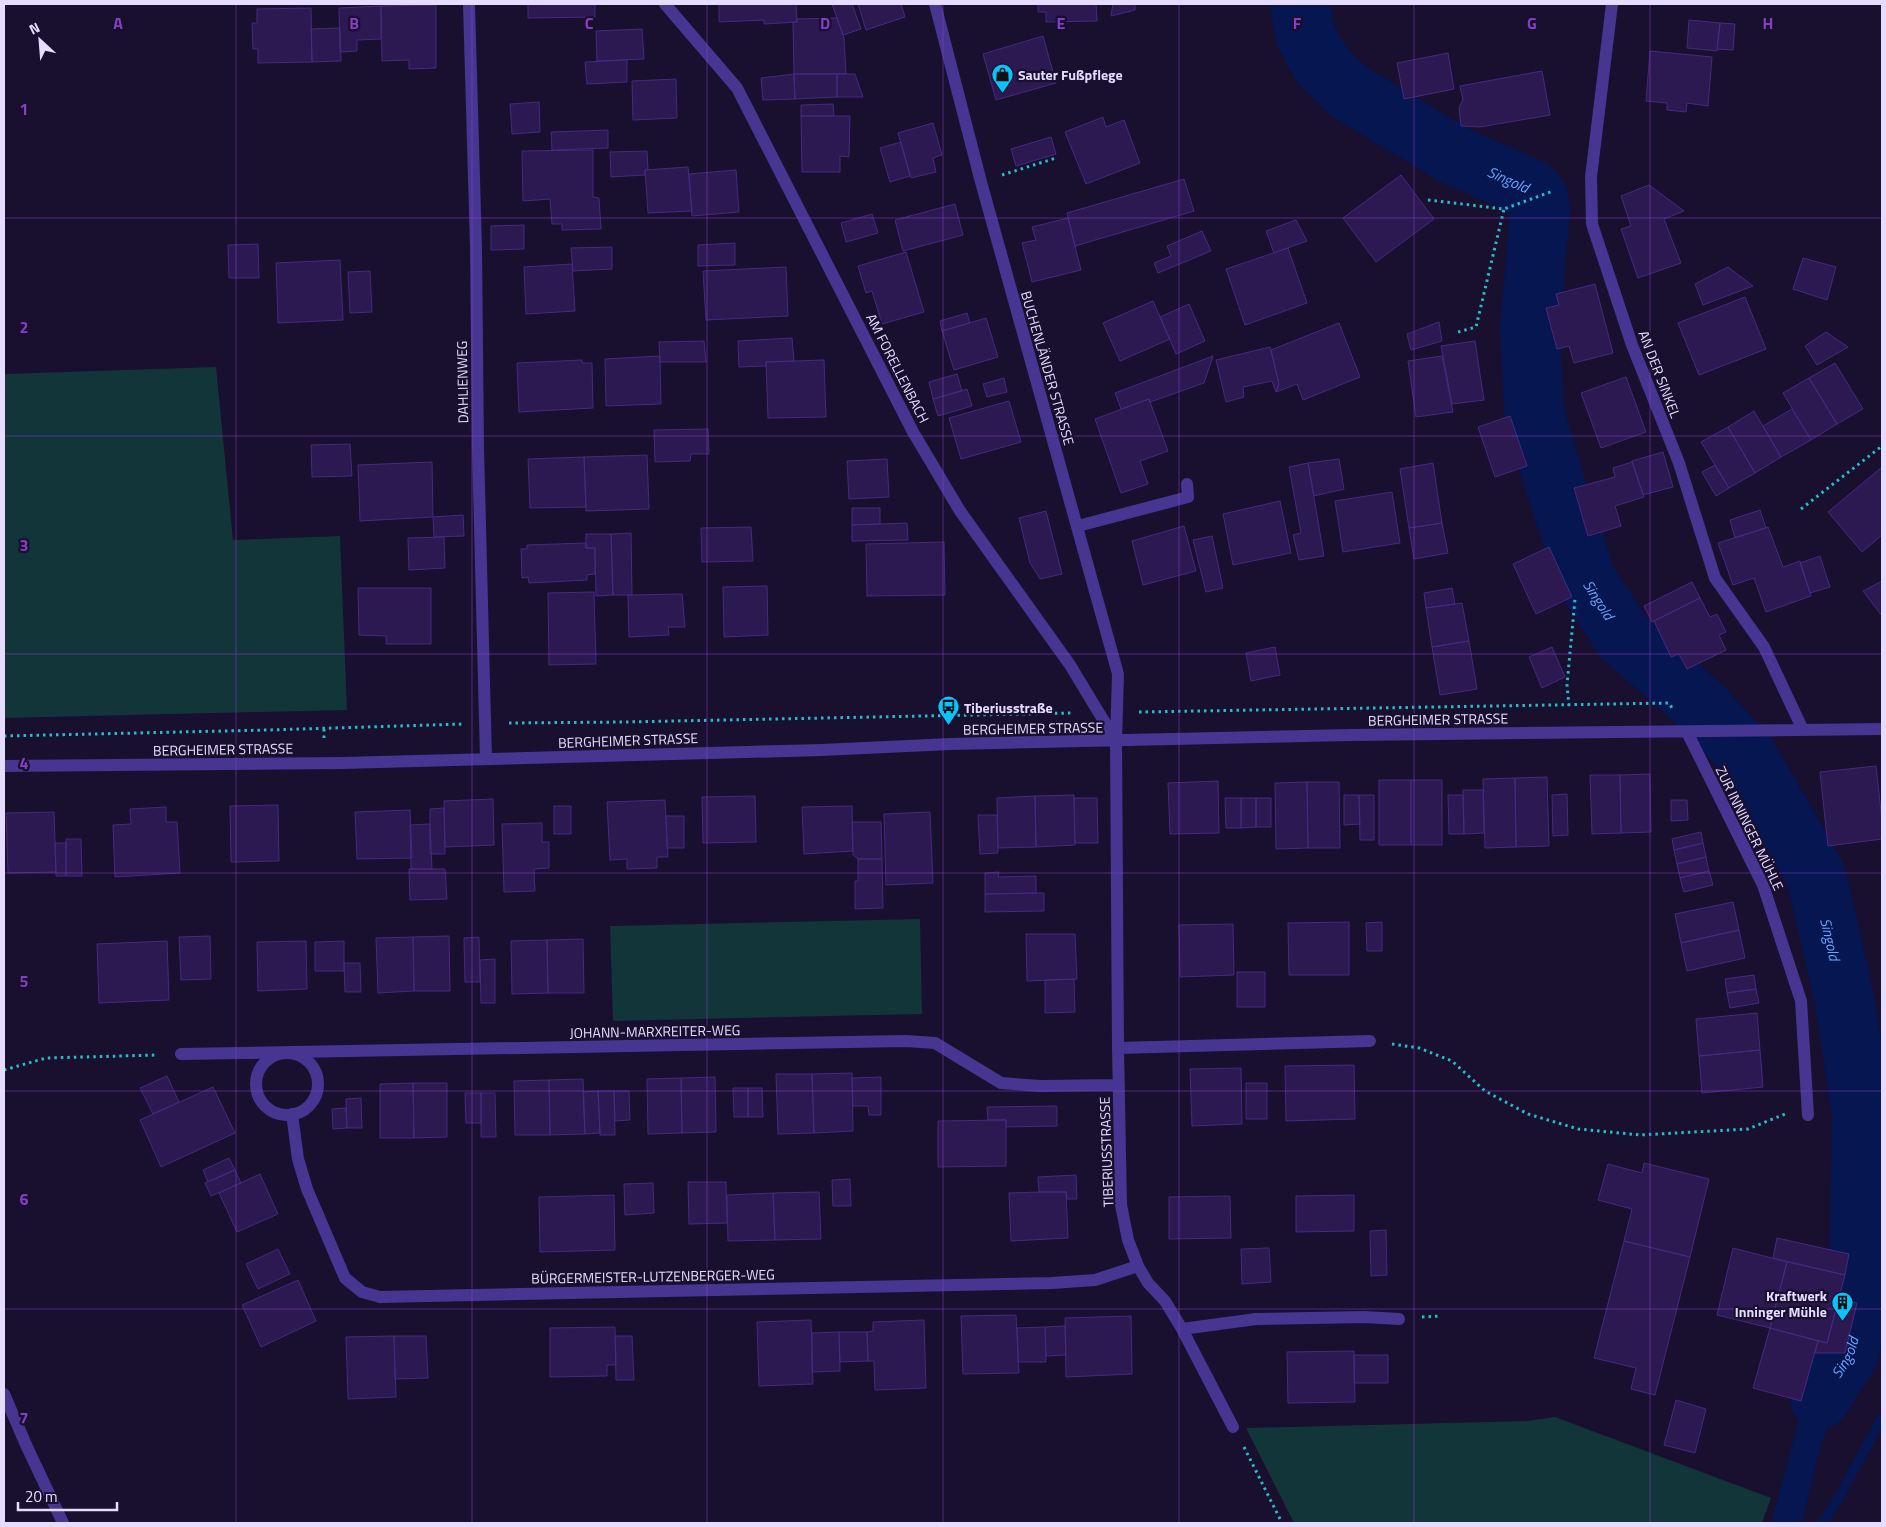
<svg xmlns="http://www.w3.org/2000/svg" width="1886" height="1527" font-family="'Titillium Web',sans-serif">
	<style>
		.green { fill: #113539 }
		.water { fill: #051651 }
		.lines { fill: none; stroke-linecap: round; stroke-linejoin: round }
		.stream { stroke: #051651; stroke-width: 10 }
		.river { stroke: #051651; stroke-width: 60 }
		.building { fill: #2c1951; stroke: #462980 }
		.path { stroke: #24becb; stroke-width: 3; stroke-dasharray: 2.5 4; stroke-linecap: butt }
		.minor { stroke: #463692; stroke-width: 12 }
		.grid { fill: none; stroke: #863ec5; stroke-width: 1; stroke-opacity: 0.55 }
		.labels { text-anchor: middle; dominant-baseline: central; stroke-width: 4.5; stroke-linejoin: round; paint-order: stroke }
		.poi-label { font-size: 14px; font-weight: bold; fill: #e5dcff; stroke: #190f2e; text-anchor: start }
		.street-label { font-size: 14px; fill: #e5dcff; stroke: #190f2e }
		.water-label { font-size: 15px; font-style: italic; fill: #6aa5ff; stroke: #190f2e }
		.grid-label { font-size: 16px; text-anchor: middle; font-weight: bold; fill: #863ec5; stroke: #190f2e; stroke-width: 4.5; stroke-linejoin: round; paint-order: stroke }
	</style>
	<rect width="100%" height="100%" fill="#190f2e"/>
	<path class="green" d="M216,367L233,540L340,536L347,710L4,718V374Z
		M920,919L922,1014L613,1021L610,926Z
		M1555,1417L1771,1498L1762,1523H1294L1246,1428L1527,1421Z"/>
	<path class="water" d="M1853,1352L1847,1381L1821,1444L1802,1523H1771L1803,1406L1825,1353Z"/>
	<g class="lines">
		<path class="stream" d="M1859,1221L1871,1237L1882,1268
			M1822,1523L1838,1499L1882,1418"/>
		<g class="river">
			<path id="s1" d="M1300,4L1305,34L1321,64L1348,91L1454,155L1531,189L1538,198L1540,210L1530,329L1534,413L1555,484L1586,579L1623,637L1699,704L1746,754L1816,875L1844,997L1862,1115L1859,1254L1847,1301"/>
			<path id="s2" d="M1820,1399L1848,1355L1867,1288L1861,1262"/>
		</g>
	</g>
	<path class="building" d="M528,4H595V17L528,18Z
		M719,4H796L797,22L764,24V20L719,22Z
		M832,4H852L861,29L843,35Z
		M858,4H901L905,17L866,30Z
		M1038,4H1096L1097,21L1046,22V12H1038Z
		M1113,4H1135V10L1111,16Z
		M436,5V68L409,69V60L382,61L381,6Z
		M381,6V39L357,40V51L340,52L339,8Z
		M311,8L312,62L258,63V49H253L252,23H257V9Z
		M837,18L844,38L846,74H794L793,22H797L796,19Z
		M1689,20L1720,23L1717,51L1687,48Z
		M1720,23L1735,24L1733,50L1717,49Z
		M340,28L341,61L312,62L311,29Z
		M642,29L644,59L597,61L596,31Z
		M1043,36L1056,83L996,100L983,54Z
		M1650,51L1712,57L1708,106L1687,103L1686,112L1667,110V103L1646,101Z
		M1448,53L1454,89L1404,99L1397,63Z
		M627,60V82L587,84L585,62Z
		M1542,71L1550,115L1480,127L1461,126L1459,107L1463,100L1460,86Z
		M794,74H837V97L795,99Z
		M794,74L795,99L763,100L761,78Z
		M837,74H855L863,97H837Z
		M676,79L677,118L633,120L632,81Z
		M539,102L540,132L512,134L510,104Z
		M833,104L834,116H801V105Z
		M801,116H850L849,157L840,156V172H802Z
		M1103,117L1106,127L1124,120L1140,163L1086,184L1065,132Z
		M933,123L942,155L933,158L936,172L911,178L898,133Z
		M608,130V148L552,150L551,132Z
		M1051,137L1056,154L1016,166L1011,149Z
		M901,142L910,176L890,182L880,148Z
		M593,150V197L599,198L601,229L562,230V224H552L550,199L523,201L522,151Z
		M647,151L648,170H645V175L611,177L610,152Z
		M688,167L692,211L648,213L645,170Z
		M736,170L739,212L692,216L689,174Z
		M1401,175L1434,219L1376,262L1343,218Z
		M1184,179L1194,211L1075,246L1067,213Z
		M1649,185L1684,211L1664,219L1681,263L1638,278L1621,229L1631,226L1621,196Z
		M955,204L963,235L903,251L895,220Z
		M872,214L878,233L846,242L841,223Z
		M1068,218L1081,270L1032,282L1022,243L1036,240L1032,227Z
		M1296,220L1307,241L1274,253L1266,231Z
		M524,225V249L491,250V226Z
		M1202,231L1211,251L1158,273L1154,263L1171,256L1167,246Z
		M735,243V265L698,266V245Z
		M258,244L259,278H229L228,245Z
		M612,247V269L573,271L571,248Z
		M1288,248L1307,303L1245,325L1226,269Z
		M906,252L924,312L882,324L872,291L866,293L858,266Z
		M1803,258L1836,267L1827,300L1793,289Z
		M340,260L343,320L278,323L276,263Z
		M572,264L575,311L526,314L524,267Z
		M786,267L788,316L706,320L703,271Z
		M1728,267L1753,286L1703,305L1695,284Z
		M370,271L372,312L350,313L348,272Z
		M1595,284L1613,353L1574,363L1569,346L1557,349L1546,308L1559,305L1556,294Z
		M1745,297L1766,349L1699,375L1678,323Z
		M1153,301L1170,339L1120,361L1103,323Z
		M1189,304L1205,341L1176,354L1160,317Z
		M967,313L970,323L942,331L940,321Z
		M986,318L998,357L954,370L942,331Z
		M1439,322L1442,341L1411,350L1407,334Z
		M1339,323L1360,377L1303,400L1297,384L1276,392L1279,384L1271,350Z
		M1826,332L1848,347L1817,365L1805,346Z
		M792,338L794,361L766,362V366L739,367L738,341Z
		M704,341L706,362H660L659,342Z
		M1475,341L1484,400L1452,404L1441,346Z
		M1270,347L1279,384L1276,392L1272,381L1243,387L1244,397L1226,402L1216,360Z
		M660,356L661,404L606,406L605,359Z
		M1213,356L1204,383L1150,402L1149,399L1121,409L1115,393Z
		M1442,356L1453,412L1416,417L1408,361Z
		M582,360V363H592L593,408L519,412L517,363Z
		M824,360L826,417L768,418L766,362Z
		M1835,363L1863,409L1837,424L1809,378Z
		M957,374L962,391L933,399L929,382Z
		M1626,377L1646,432L1601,448L1581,393Z
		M1004,378L1007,392L987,397L983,384Z
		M1809,378L1837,424L1811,440L1783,393Z
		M967,389L972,406L938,416L933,399Z
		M1149,399L1168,451L1140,461L1148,484L1121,493L1095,419Z
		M1009,401L1021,442L961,459L949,418Z
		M1792,409L1811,440L1781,457L1763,426Z
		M1754,411L1781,457L1755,473L1728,427Z
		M1510,416L1527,466L1495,477L1478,427Z
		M1728,427L1755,473L1729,488L1701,442Z
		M708,429L709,454H691L690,461L655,462L654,430Z
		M350,444L352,476L312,477L311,445Z
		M1663,452L1673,487L1643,495L1632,461Z
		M647,455L649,509L586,511L584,457Z
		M584,457L586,507L530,508L528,459Z
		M887,459L889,497L849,499L847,461Z
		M1339,459L1344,489L1314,496L1308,463Z
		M432,462L433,517L360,521L358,465Z
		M1632,462L1644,497L1615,506L1621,526L1588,536L1574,488L1615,477L1613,468Z
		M1308,463L1324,556L1299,560L1293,535L1301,533L1289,467Z
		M1433,463L1442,523L1409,528L1400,469Z
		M1715,465L1729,488L1716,496L1702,472Z
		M1882,467V535L1862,552L1828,512Z
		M1392,492L1400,543L1343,552L1335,501Z
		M1280,501L1291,553L1233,565L1223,514Z
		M852,508H880V524L852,525Z
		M1760,510L1766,528L1735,538L1730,520Z
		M1046,511L1062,574L1040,579L1030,563L1019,518Z
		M463,515L464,536L434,537L433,517Z
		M907,523L908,540L852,541V525Z
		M1442,523L1448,553L1414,559L1409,528Z
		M1184,526L1196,571L1143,585L1132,541Z
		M751,527L753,561L702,562L701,528Z
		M1768,527L1783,567L1800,561L1811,596L1766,612L1754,578L1733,585L1718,543Z
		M631,533L632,595H613L611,534Z
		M586,534H611L613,595L596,596L595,548H586Z
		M1212,536L1223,588L1206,592L1193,540Z
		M444,537L445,568L409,570L408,538Z
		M944,542L945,595L867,596L866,544Z
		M586,543V548H595V574L587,575V580L529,583L528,577L522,578L521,549H527V545Z
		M1549,547L1572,597L1536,614L1513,564Z
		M1820,556L1830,587L1810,593L1800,563Z
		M1882,581V616L1863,591Z
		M1692,582L1700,598L1652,622L1644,606Z
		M767,586L768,635L724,637L723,587Z
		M358,588H431V644H386V636L359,635Z
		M1452,588L1455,604L1426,608L1424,593Z
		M594,592L596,664L549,665L548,593Z
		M682,594L685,627H668L669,635L629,637L628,595Z
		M1700,598L1710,617L1717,614L1726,632L1719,635L1726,650L1687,669L1679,654L1671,657L1654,621Z
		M1462,603L1469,641L1432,647L1426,608Z
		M1469,641L1477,689L1440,695L1432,647Z
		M1275,647L1280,675L1251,681L1246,653Z
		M1552,647L1565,677L1542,688L1529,657Z
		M1876,766L1882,821V839L1828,846L1820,772Z
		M1650,774L1651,832L1621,833L1620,775Z
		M1590,775H1620L1621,833L1592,834Z
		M1547,777L1549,846L1516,847L1515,778Z
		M1515,778L1516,847L1485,848L1483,779Z
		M1379,780H1411V845H1379Z
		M1411,780H1442V845H1411Z
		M1218,781L1219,833L1170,834L1168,783Z
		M1307,782L1308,848L1276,849L1275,783Z
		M1307,782H1339L1340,848H1308Z
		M1463,790H1483L1484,833L1464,834Z
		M1567,794L1568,835L1553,836L1552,795Z
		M1074,795L1075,845L1036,847L1035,796Z
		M1344,795H1359L1360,824L1344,825Z
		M1359,795H1374V840H1360Z
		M1448,795H1463L1464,834H1449Z
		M755,796L756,842L703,843L702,797Z
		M1035,796L1036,847L998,848L997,798Z
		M1074,798H1097L1098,843H1075Z
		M1225,798H1241V828H1226Z
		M1241,798H1256V827L1241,828Z
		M1256,798H1271V827H1256Z
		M493,799L494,845L445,847L444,801Z
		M665,800L668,857H657V868L627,869V859L610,860L607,802Z
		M1671,800H1687L1688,820L1671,821Z
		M278,805L279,861L231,862L230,806Z
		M554,806H571V834H554Z
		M852,806L853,851L804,854L802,807Z
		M166,807V822H177L180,873L115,877L113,825L131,824L130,809Z
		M444,808L445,854H430V809Z
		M410,810L412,858L357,859L355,812Z
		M54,812L56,872L8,873L6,813Z
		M930,812L933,883L886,885L884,814Z
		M978,815H997L998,853L980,854Z
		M666,816H684V848H667Z
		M852,822H881L882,859H858L853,855Z
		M542,823V842H549V868L534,869L535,891L504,892L502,824Z
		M430,824L432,869H411L410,825Z
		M1701,832L1703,843L1674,850L1672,839Z
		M66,839H81L82,876H66Z
		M55,843H66V876H56Z
		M1703,843L1706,857L1677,864L1674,850Z
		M1706,857L1709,871L1680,878L1677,864Z
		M858,859H882L883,908L855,909V881H858Z
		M409,869H445L447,899L410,900Z
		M1709,871L1713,885L1684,892L1680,878Z
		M999,872L998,877L1036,876V893L985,894V873Z
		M1044,893V911L985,912V894Z
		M1733,902L1739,930L1681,943L1675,914Z
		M1349,922V975H1289L1288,923Z
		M1382,922V951H1367L1366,923Z
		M1233,924L1234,975L1180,977L1179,925Z
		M1739,930L1745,958L1687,971L1681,943Z
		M1026,934H1075L1077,979L1027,981Z
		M210,936L211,979L181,980L179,937Z
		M449,936L450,991H414L413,937Z
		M413,937L414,991L378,993L376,938Z
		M479,937L480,982H465L464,938Z
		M583,939L584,993H548L547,940Z
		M547,940L548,993L512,994L511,941Z
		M167,941L169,1000L99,1003L97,944Z
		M306,941L307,989L258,991L257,942Z
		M344,941V971H315V942Z
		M495,959V1003H481L480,960Z
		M344,963H360L361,992H345Z
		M1237,972H1265V1007H1237Z
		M1754,975L1756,989L1727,993L1725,979Z
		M1074,979L1075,1012L1045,1013V980Z
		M1756,989L1759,1003L1730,1008L1727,993Z
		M1757,1013L1760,1050L1699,1056L1696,1019Z
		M1760,1050L1763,1087L1702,1093L1699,1056Z
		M1354,1065L1355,1119L1286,1121L1285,1066Z
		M1241,1068L1242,1124L1192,1126L1190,1069Z
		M852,1073L853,1131L814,1133L812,1074Z
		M776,1074H812L814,1133L778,1134Z
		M167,1076L179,1102L153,1114L140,1088Z
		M715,1077L716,1132L682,1133L681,1078Z
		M881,1077V1115H869L868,1106H853L852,1078Z
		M681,1078L682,1133L648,1134L647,1079Z
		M583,1079L585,1134L550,1135L549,1080Z
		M549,1080L550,1135H515L514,1081Z
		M413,1083H447V1137L414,1138Z
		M413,1083L414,1138H380V1084Z
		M1246,1083H1267V1119H1246Z
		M213,1087L235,1133L161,1167L140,1120Z
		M733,1088H748V1117H734Z
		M748,1088H762L763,1117H748Z
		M598,1091H614L615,1135H600Z
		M598,1091L600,1133L585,1134L583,1092Z
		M614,1091H629L630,1120L615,1121Z
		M465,1093H481V1123H466Z
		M481,1093H495L496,1137H481Z
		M361,1098L362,1128H347L346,1099Z
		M1057,1106V1126L1006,1127V1120H988L987,1107Z
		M346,1108L347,1128L333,1129L332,1109Z
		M1006,1120V1166L938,1167V1121Z
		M229,1158L235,1170L208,1182L203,1170Z
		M1644,1163L1709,1179L1690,1257L1624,1241L1632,1209L1598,1200L1608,1164L1642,1173Z
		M235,1170L241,1183L211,1196L205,1183Z
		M260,1174L278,1214L237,1232L219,1193Z
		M1076,1175L1077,1199H1067L1066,1192H1039L1038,1177Z
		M850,1179L851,1206H833L832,1180Z
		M688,1182H726L727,1223L689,1224Z
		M653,1183L654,1213L625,1215L624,1184Z
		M819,1192L821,1239L775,1240L773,1193Z
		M1039,1192H1066L1068,1238L1011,1241L1009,1193Z
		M773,1193L775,1240L728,1241L727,1195Z
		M614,1195L615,1250L540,1252L539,1197Z
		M1354,1195V1231L1296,1232V1196Z
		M1230,1196L1231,1238L1169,1239V1197Z
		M1386,1230L1387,1275L1371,1276L1370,1231Z
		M1777,1238L1849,1254L1845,1275L1773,1258Z
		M1624,1241L1690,1257L1655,1395L1631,1389L1636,1368L1594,1358Z
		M1269,1248L1271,1282L1242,1284L1241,1249Z
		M1733,1248L1787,1262L1770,1328L1717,1315Z
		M278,1249L290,1274L258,1289L246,1264Z
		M1787,1262L1845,1275L1827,1343L1770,1328Z
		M298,1280L316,1321L261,1347L242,1305Z
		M1839,1298L1857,1303L1845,1353H1815L1818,1341L1827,1343Z
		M1016,1315L1019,1373L963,1374L961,1316Z
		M1131,1316L1132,1374L1066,1377L1065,1318Z
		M811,1320L813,1384L759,1386L757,1322Z
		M924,1320L926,1388L875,1390L874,1361H868L867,1332L873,1331V1322Z
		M1065,1326L1066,1355L1046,1356L1045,1327Z
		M615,1327L616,1365H607V1376L550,1377V1328Z
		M1045,1327L1046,1362H1018L1017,1328Z
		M1770,1328L1818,1341L1801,1401L1753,1388Z
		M839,1332L840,1371L812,1372V1333Z
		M839,1332H867L868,1361L840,1362Z
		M394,1336L396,1397L348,1399L346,1337Z
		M394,1336H426L428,1378L395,1379Z
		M615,1336H632L634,1380H616Z
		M1354,1351L1355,1402L1288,1403L1287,1352Z
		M1354,1355H1388V1383H1354Z
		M1676,1400L1706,1409L1695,1453L1664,1445Z"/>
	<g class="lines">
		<path class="path" d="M1002,175L1056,158
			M1428,200L1504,209L1553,191
			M1458,332L1476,327L1504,209
			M1801,509L1882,446
			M1569,706L1567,685L1575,599
			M1139,712L1669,703L1672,708
			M509,723L624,722L1073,713
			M324,729V741
			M4,736L268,730L463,724
			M1392,1044L1419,1048L1452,1061L1485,1091L1528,1114L1578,1129L1640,1135L1748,1129L1785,1114
			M4,1070L46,1058L158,1055
			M1422,1317L1441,1316
			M1244,1447L1282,1523"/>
		<path class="minor" d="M469,4L476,248L478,448L486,759
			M665,4L737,88L913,432L960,511L1070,665L1116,741
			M935,4L981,182L1118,674L1116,741L1118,1048L1121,1205L1128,1240L1138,1266L1148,1283L1165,1301L1182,1329L1233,1427
			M1612,4L1591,177L1592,224L1632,345L1679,463L1715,578L1764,647L1803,730
			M1078,526L1188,497L1187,484
			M1687,732L1763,885L1801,1001L1808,1115
			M4,766L342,763L822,750L950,744L1351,735L1882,729
			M1118,1048L1370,1041
			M256 1084a31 31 0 1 1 62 0a31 31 0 1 1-62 0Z
			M181,1054L906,1041L935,1043L1001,1083L1040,1086L1119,1085
			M292,1114L298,1159L307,1189L345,1278L362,1292L380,1297L1052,1283L1095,1280L1138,1266
			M1182,1329L1256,1319L1364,1317L1399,1319
			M4,1394L27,1447L63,1523"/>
	</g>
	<path class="grid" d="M236,4V1523M472,4V1523M707,4V1523M943,4V1523M1179,4V1523M1414,4V1523M1650,4V1523M4,218H1882M4,436H1882M4,654H1882M4,873H1882M4,1091H1882M4,1309H1882"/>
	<defs>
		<symbol id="shop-pin" viewBox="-11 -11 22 30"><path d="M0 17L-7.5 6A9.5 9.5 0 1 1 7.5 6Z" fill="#08c4ff" stroke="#190f2e"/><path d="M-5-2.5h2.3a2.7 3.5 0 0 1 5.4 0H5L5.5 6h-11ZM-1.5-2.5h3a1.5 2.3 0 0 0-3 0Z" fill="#111"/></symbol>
		<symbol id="bus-pin" viewBox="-11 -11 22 30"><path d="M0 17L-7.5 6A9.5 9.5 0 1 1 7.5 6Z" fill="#08c4ff" stroke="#190f2e"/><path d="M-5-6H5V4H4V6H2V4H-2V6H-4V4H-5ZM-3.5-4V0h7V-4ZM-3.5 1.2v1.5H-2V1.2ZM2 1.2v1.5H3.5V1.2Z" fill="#111"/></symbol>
		<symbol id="building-pin" viewBox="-11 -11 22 30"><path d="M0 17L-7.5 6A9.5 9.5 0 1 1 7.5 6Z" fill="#08c4ff" stroke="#190f2e"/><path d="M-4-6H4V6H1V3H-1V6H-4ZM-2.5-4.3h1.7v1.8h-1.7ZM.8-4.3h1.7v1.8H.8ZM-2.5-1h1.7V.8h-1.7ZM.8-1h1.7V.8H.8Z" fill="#111"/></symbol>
	</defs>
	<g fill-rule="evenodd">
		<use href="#shop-pin" x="990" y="62" width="25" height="34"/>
		<use href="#bus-pin" x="936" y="694" width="25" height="34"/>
		<use href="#building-pin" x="1830" y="1290" width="25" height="34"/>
	</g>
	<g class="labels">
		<g class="poi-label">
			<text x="1018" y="74">Sauter Fußpflege</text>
			<text x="964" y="707">Tiberiusstraße</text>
			<text x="1827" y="1295" text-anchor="end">Kraftwerk<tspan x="1827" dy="16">Inninger Mühle</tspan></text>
		</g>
		<g class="street-label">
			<text transform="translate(898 368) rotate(63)">AM FORELLENBACH</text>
			<text transform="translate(1048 368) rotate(74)">BUCHENLÄNDER STRASSE</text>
			<text transform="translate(1660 374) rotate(69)">AN DER SINKEL</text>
			<text transform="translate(462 382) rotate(-91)">DAHLIENWEG</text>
			<text transform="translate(1438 719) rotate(-1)">BERGHEIMER STRASSE</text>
			<text transform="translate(1033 728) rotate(-1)">BERGHEIMER STRASSE</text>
			<text transform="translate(628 740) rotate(-2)">BERGHEIMER STRASSE</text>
			<text transform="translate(223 749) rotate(-1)">BERGHEIMER STRASSE</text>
			<text transform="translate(1750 828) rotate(64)">ZUR INNINGER MÜHLE</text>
			<text transform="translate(655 1031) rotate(-1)">JOHANN-MARXREITER-WEG</text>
			<text transform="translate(1106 1152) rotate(-92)">TIBERIUSSTRASSE</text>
			<text transform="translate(653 1276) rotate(-1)">BÜRGERMEISTER-LUTZENBERGER-WEG</text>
		</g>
		<g class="water-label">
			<text stroke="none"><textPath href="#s1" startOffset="286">Singold</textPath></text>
			<text stroke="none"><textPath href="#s1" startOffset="736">Singold</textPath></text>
			<text stroke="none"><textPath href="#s1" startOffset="1156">Singold</textPath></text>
			<text stroke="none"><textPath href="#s2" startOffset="49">Singold</textPath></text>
		</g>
	</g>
	<g class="grid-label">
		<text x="118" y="29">A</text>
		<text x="354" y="29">B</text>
		<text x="589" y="29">C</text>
		<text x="825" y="29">D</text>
		<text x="1061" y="29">E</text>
		<text x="1297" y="29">F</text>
		<text x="1532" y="29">G</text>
		<text x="1768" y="29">H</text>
		<text x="24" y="115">1</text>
		<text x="24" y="333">2</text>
		<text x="24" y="551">3</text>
		<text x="24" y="769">4</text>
		<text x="24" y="987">5</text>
		<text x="24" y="1205">6</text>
		<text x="24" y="1424">7</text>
	</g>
	<rect width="1886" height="1527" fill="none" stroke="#e5dcff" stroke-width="10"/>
	<g transform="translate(40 40) rotate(334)" stroke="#190f2e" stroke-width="4" paint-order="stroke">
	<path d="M0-4L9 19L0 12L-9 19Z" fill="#e5dcff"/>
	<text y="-8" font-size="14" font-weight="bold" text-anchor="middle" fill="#e5dcff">N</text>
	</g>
	<path d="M18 1502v8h99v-8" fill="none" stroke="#e5dcff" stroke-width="2.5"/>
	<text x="25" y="1502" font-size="15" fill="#e5dcff" stroke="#190f2e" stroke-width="4" paint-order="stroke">20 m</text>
</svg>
